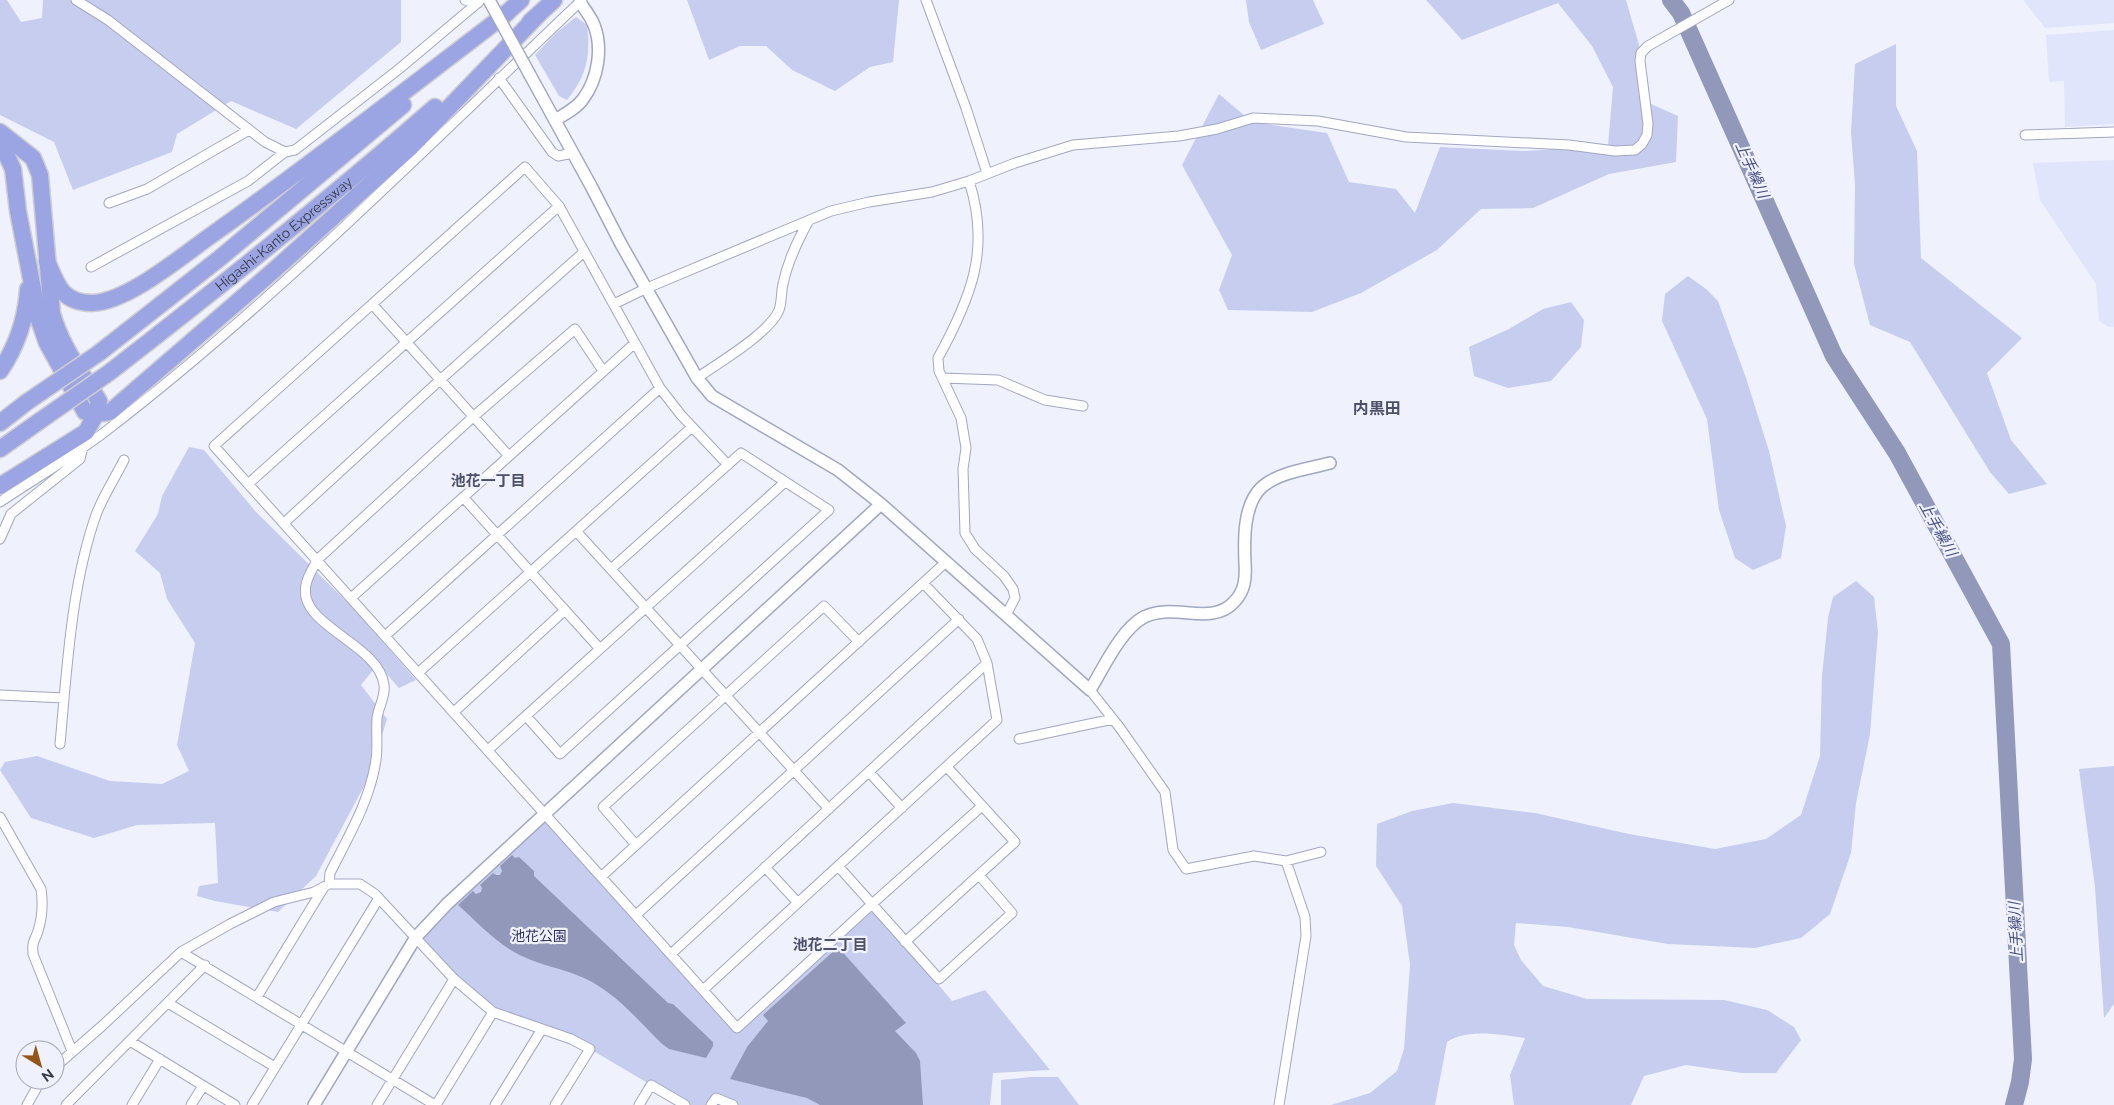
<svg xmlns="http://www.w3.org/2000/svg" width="2114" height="1105" font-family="Raleway,'Noto Sans JP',sans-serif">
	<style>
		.built { fill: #e1e5fb }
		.green { fill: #c7cdef }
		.water { fill: #9298b9 }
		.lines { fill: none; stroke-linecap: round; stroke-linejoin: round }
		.river { stroke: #9298b9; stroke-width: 18 }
		.minor-casing { stroke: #a2a7c2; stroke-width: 11 }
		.tertiary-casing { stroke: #a2a7c2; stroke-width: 14 }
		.motorway-casing { stroke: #cfcfd2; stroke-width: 19 }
		.minor { stroke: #fff; stroke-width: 9 }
		.tertiary { stroke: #fff; stroke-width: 11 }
		.motorway { stroke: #9ba5e3; stroke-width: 16 }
		.tertiary-bridge-casing { stroke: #a2a7c2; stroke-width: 14; stroke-linecap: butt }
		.motorway-bridge-casing { stroke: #cfcfd2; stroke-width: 19; stroke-linecap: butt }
		.tertiary-bridge { stroke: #fff; stroke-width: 11 }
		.motorway-bridge { stroke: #9ba5e3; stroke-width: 16 }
		.labels { text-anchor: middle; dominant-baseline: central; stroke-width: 4.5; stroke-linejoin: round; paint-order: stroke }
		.street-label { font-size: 14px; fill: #373944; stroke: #eff1fd }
		.park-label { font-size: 14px; fill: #2d315f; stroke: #eff1fd }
		.water-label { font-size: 15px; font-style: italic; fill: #495080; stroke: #eff1fd }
		.neighbourhood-label { font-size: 15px; font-weight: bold; fill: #4c5168; stroke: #eff1fd }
		.quarter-label { font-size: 16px; font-weight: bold; fill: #4c5168; stroke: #eff1fd }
	</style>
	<rect width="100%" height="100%" fill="#eff1fd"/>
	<path class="built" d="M2023,0H2114V23L2045,28Z
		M2114,30V124L2065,127L2064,81L2049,82L2046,35Z
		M2114,160V327H2109L2099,321L2096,284L2040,200L2033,163Z"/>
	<path class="green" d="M0,0H7L21,22L42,18L43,0H401V42L296,129L231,101L177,134L172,152L73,190L54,142L0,115Z
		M687,0H899L893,62L870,67L835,91L792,70L766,46H740L709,60Z
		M1246,0H1313L1324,24L1261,50L1249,22Z
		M1426,0H1626L1646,69L1642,100L1678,116L1676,162L1609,174L1533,208L1481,209L1437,250L1361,293L1312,312L1228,310L1219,290L1232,255L1182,165L1219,94L1252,122L1327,133L1349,182L1396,189L1415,213L1440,147L1522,151L1608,146L1613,87L1592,46L1558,3L1462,40Z
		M576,17L587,25C591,55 587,76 567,100L559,96L535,55L556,33Z
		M1896,44V106L1917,151L1921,258L2022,338L1987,373L2011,440L2047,484L2009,494L1990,472L1910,342L1870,325L1854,264L1855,185L1851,132L1855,64Z
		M1688,276L1706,289L1718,301L1746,378L1769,451L1786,526L1781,558L1753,570L1735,558L1719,510L1707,419L1662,321L1665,294Z
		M1571,302L1584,320L1581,347L1551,381L1508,388L1474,376L1469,347L1509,329L1543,309Z
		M189,447L204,450L256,512L353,608L416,680L399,688L378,664L361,685L387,719L370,775L316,876L278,912L215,901L197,896L199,886L218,883L215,823L137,825L94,838L31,818L0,770L5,762L37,756L110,781L162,784L189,771L177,745L195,643L167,599L160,573L135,551L158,514L162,496Z
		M1856,581L1874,597L1878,632L1870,734L1856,803L1851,853L1830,914L1801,938L1755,948L1668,944L1568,927L1516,923L1514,945L1521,960L1543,986L1587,999L1724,1000L1767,1010L1794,1027L1801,1040L1776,1073H1742L1686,1065L1644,1076L1631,1105H1514L1510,1075L1525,1038C1501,1035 1468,1028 1447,1042L1435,1105H1331L1370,1093L1397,1071L1404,1049L1410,965L1402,906L1376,866L1377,824L1412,811L1453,803L1535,813L1629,834L1715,849L1766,839L1801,815L1820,756L1822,676L1828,618L1833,597Z
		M2114,766V1004L2104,1018L2095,887L2079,769Z
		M545,813L737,1028L872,904L952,1001L985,990L1050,1070L993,1073L990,1105H733L716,1098L711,1105H685L590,1049L493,1012L416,937Z
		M1031,1077H1058L1079,1105H1001V1080Z"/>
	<path class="water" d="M512,855L515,858L519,857L534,871V876L668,1003L673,1004L713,1042V1046L706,1058L669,1049L661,1043C639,1021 619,997 592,982C571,970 546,967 524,957C499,946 478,923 458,905L473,891L476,894L481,892L482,888L480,885L493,873L496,875H500L502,871L500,866Z
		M838,947L906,1023L895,1031L916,1053L920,1061L923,1105H820L807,1098L730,1079L747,1047L768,1021L763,1015Z"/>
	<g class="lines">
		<path class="river" d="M1671,0L1681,13L1834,356L1897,453L2001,644L2023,1059L2020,1082L2014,1105"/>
		<defs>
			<path id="minor" d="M76,0L108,20L265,142L285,152L295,150L399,69L481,0
				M465,0L478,3
				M926,0L966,108L987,173
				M499,78L552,152L558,156L573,153
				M2025,135L2114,132
				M969,181C991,249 971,298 938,358L939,371L961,418L966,448L963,469L965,533L975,549L1004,576L1013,589L1015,598L1006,615
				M109,203L147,189L249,130
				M91,267L248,181L285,152
				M372,304L509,456
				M614,304L647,288L831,211L869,202L932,192L969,181L1015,163L1073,145L1179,136L1217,129L1253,118L1318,121L1406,137L1569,145L1615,151L1635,150L1642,144L1647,135L1648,124L1640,61L1641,53L1648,46L1729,0
				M697,378C718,363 770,333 779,310C782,302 781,292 783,284C788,260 798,240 809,220
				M943,378L998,380L1045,400L1083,406
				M728,465L681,415L660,388L559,206L525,167L214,446L737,1028L872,904L982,806
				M248,484L559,206
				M463,497L600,649
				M0,502C34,479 74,456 106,431C276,300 427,147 582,0
				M284,523L440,380L584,252
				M576,531L829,809
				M0,539L11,514L80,459L83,447
				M351,598L635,343
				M385,636L660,388
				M418,673L692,427
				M1090,690L1120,728L1165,792L1173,850L1186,869L1254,856L1286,861L1321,852
				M0,695L64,698
				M454,712L565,610
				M526,716L560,754L829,510L741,453L611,569
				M1019,739L1113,719
				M60,744C67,669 71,586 96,515C103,496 115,478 124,460
				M488,750L785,482
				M869,772L902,808
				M0,817L41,889C43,902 42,918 38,931C34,943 32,940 33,954L72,1051
				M636,845L603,807L824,606L859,642
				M838,866L939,979L1012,913L979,875
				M765,867L798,903
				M601,877L946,562
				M329,884L330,873C348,837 370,801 376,760C378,747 376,732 377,718C378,708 386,696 384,685C379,642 292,625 307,581C309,574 314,567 317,560L473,417L575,329L603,371
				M636,915L959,619
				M905,942L1015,842L947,767
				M181,952L435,1105
				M671,954L987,663
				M703,990L997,720L987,663L977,639L923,583
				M257,997L324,887
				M168,1003L275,1067
				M130,1041L235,1105
				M55,1067L102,1026L181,952L230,924L274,902L314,892L329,884H360L375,894L454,979L493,1012L571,1039L590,1049L555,1105
				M27,1105L41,1080
				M66,1105L205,965
				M132,1105L160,1059
				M191,1105L203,1086
				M252,1105L379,898
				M377,1105L454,979
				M436,1105L493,1012
				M495,1105L542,1029
				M639,1105L651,1085L685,1105
				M711,1105L716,1098L733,1105
				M1279,1105L1306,936L1305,917L1286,861"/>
			<path id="tertiary" d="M530,75L591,186L621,244L697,378L712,396L838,470L881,504L1090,690C1103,669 1121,629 1144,617C1174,602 1211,627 1234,602C1245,591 1246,578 1245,563C1244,541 1243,504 1262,487C1279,472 1309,469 1330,463
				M555,120C565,114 577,108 583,99C598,79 603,48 594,25C591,17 585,10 580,2
				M314,1105L416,937L447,904L881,504"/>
			<g id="motorway">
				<path d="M500,19L521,0"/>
				<path d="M530,22L554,0"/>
				<path d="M0,132L33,158L40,175L52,313C61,346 81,372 99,401L96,414L86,432L0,486"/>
				<path d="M0,148L7,156L13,169L18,211L39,320L47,343L85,412L96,414L110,412L272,272L411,147L538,15"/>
				<path d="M47,261C57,285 62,303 92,303C128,302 183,255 213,234C313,163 410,87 507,13"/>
				<path d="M99,353L220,258L403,105"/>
				<path d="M0,371C17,346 26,319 28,289"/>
				<path id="s1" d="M110,372C221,286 330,199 435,107"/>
				<path d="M0,423L27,402"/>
				<path d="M0,449L41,420"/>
			</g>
		</defs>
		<use href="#minor" class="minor-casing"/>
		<use href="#tertiary" class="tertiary-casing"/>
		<use href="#motorway" class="motorway-casing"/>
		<use href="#minor" class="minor"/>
		<use href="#tertiary" class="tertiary"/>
		<use href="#motorway" class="motorway"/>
		<defs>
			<path id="tertiary-bridge" d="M489,0L530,75"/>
			<path id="motorway-bridge" d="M27,402L99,353
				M41,420L110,372"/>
		</defs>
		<use href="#tertiary-bridge" class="tertiary-bridge-casing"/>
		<use href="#motorway-bridge" class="motorway-bridge-casing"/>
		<use href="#tertiary-bridge" class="tertiary-bridge"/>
		<use href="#motorway-bridge" class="motorway-bridge"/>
	</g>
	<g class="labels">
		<g class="street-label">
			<text stroke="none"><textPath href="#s1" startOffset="222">Higashi-Kanto Expressway</textPath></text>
		</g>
		<g class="park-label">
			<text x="539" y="936">池花公園</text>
		</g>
		<g class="water-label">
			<text transform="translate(1752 170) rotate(66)">上手繰川</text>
			<text transform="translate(1938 529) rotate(61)">上手繰川</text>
			<text transform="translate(2016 932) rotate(-93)">上手繰川</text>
		</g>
		<g class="neighbourhood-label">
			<text x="488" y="481">池花一丁目</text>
			<text x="830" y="945">池花二丁目</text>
		</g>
		<g class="quarter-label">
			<text x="1377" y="408">内黒田</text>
		</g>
	</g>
	<g transform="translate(40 1065) rotate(143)"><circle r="24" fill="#eff1fd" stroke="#a5a7b3"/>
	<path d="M0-4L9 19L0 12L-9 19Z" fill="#935618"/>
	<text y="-8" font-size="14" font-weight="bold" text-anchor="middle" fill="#373944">N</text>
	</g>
</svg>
